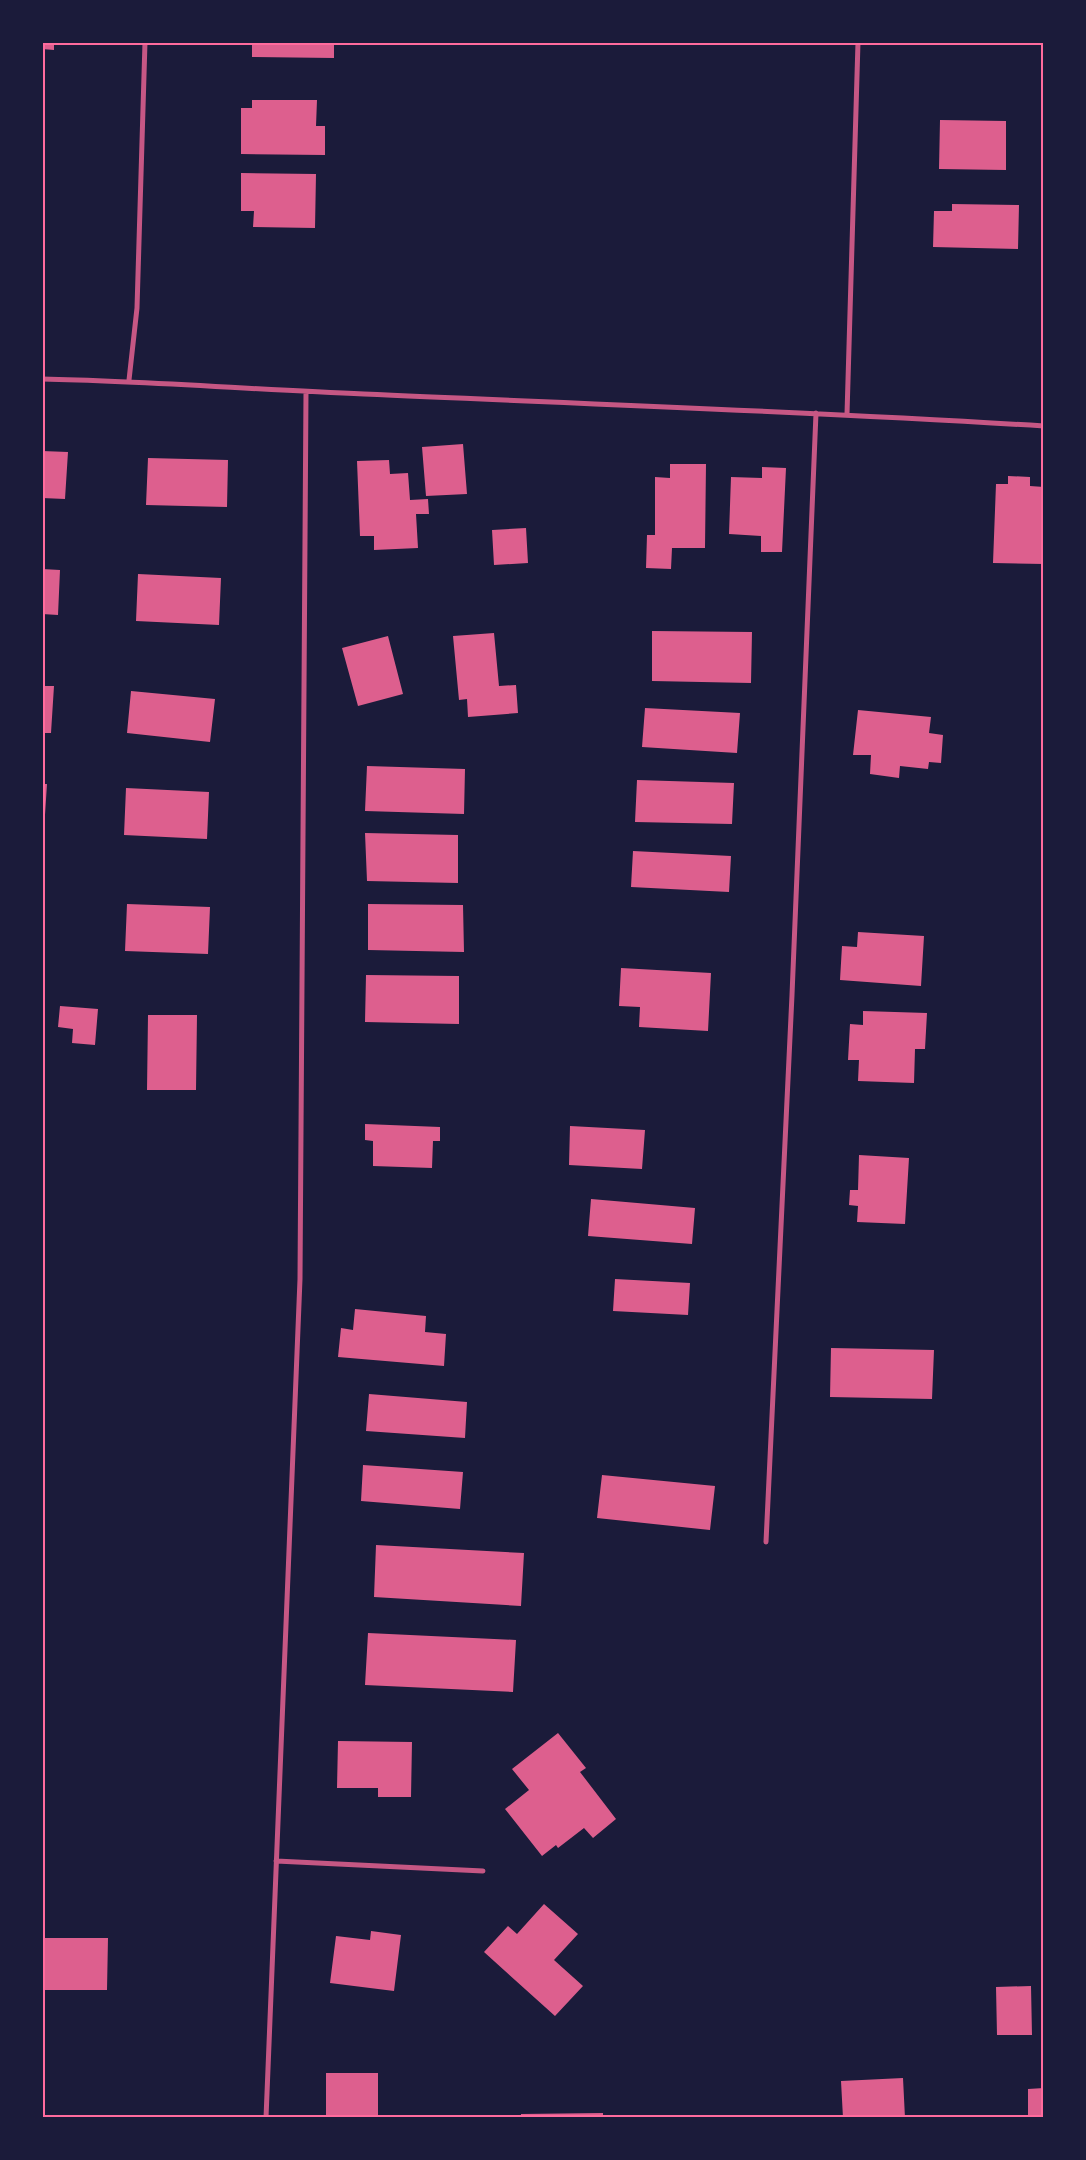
<svg xmlns="http://www.w3.org/2000/svg" width="1086" height="2160" font-family="'PT Sans Narrow',sans-serif">
	<style>
		.building { fill: #dd5f8e }
		.lines { fill: none; stroke-linecap: round; stroke-linejoin: round }
		.minor { stroke: #c65784; stroke-width: 5 }
		.neatline { fill: none; stroke: #ff6b9d; stroke-width: 2 }
	</style>
	<rect width="100%" height="100%" fill="#1b1b3a"/>
	<path class="building" d="M42,42H54V50L42,49Z
		M252,42H334V58L252,57Z
		M252,100H317L316,126H325V155L241,154V108H252Z
		M940,120L1006,121V170L939,169Z
		M241,173L316,174L315,228L253,227L254,211H241Z
		M952,204L1019,205L1018,249L933,247L934,211H952Z
		M463,444L467,494L426,496L422,447Z
		M42,451L68,452L65,499L42,498Z
		M148,458L228,460L227,507L146,505Z
		M389,460L390,474L408,473L410,500L428,499L429,514H416L418,548L374,550V536H360L357,461Z
		M670,464H706L705,548H672L671,569L646,568L647,535H655V477L670,478Z
		M762,467L786,468L782,552H761V536L729,534L731,477L762,478Z
		M1008,476L1030,477V486L1044,487V564L993,563L996,484H1008Z
		M526,528L528,563L494,565L492,530Z
		M42,569L60,570L58,615L42,614Z
		M138,574L221,578L219,625L136,621Z
		M652,631L752,632L751,683L652,681Z
		M494,633L499,686L516,685L518,713L468,717L467,699L459,700L453,636Z
		M388,636L403,694L358,706L342,648Z
		M42,686H54L51,733H42Z
		M131,691L215,699L210,742L127,733Z
		M645,708L740,713L737,753L642,747Z
		M858,710L931,717L929,733L943,735L941,763L929,762L928,769L900,766L899,778L870,774L871,755H853Z
		M367,766L465,769L464,814L365,811Z
		M637,780L734,783L732,824L635,822Z
		M42,784H47L44,830H42Z
		M126,788L209,792L207,839L124,835Z
		M365,833L458,835V883L367,881Z
		M633,851L731,856L729,892L631,887Z
		M127,904L210,907L208,954L125,951Z
		M368,904L463,905L464,952L368,950Z
		M858,932L924,936L921,986L840,980L842,946L857,947Z
		M621,968L711,973L708,1031L639,1027L640,1007L619,1006Z
		M366,975L459,976V1024L365,1022Z
		M60,1006L98,1009L95,1045L72,1043L73,1029L58,1027Z
		M863,1011L927,1013L925,1049H915L914,1083L858,1081L859,1060H848L850,1024L863,1025Z
		M148,1015H197L196,1090H147Z
		M365,1124L440,1127V1141H433L432,1168L373,1166V1141L365,1140Z
		M570,1126L645,1130L642,1169L569,1165Z
		M859,1155L909,1158L905,1224L857,1222L858,1206L849,1205L850,1190H858Z
		M591,1199L695,1208L692,1244L588,1236Z
		M615,1279L690,1283L688,1315L613,1311Z
		M355,1309L426,1316L425,1332L446,1334L444,1366L338,1357L341,1328L353,1330Z
		M831,1348L934,1350L932,1399L830,1397Z
		M369,1394L467,1402L465,1438L366,1431Z
		M363,1465L463,1472L460,1509L361,1501Z
		M602,1475L715,1486L710,1530L597,1518Z
		M376,1545L524,1553L521,1606L374,1597Z
		M368,1633L516,1640L513,1692L365,1685Z
		M558,1733L586,1768L580,1772L616,1819L593,1838L584,1828L558,1848L556,1845L542,1856L505,1809L529,1790L512,1769Z
		M338,1741L412,1742L411,1797H378V1788H337Z
		M544,1904L578,1934L554,1960L583,1986L555,2016L484,1952L508,1926L517,1934Z
		M371,1931L401,1935L394,1991L330,1983L336,1936L370,1940Z
		M42,1938H108L107,1990H42Z
		M1031,1986L1032,2035H997L996,1987Z
		M326,2073H378V2118H326Z
		M903,2078L905,2118H843L841,2081Z
		M1044,2088V2118H1028V2089Z
		M603,2113V2118H521V2114Z"/>
	<g class="lines">
		<path class="minor" d="M42,379C150,381 257,390 364,394C591,404 817,412 1044,426
			M129,380L137,308L145,42
			M847,414L858,42
			M766,1542L792,995L816,413
			M276,1861L483,1871
			M266,2118L300,1279L306,392"/>
	</g>
	<rect width="1086" height="2160" fill="none" stroke="#1b1b3a" stroke-width="88"/>
	<rect x="44" y="44" width="998" height="2072" class="neatline"/>
</svg>
